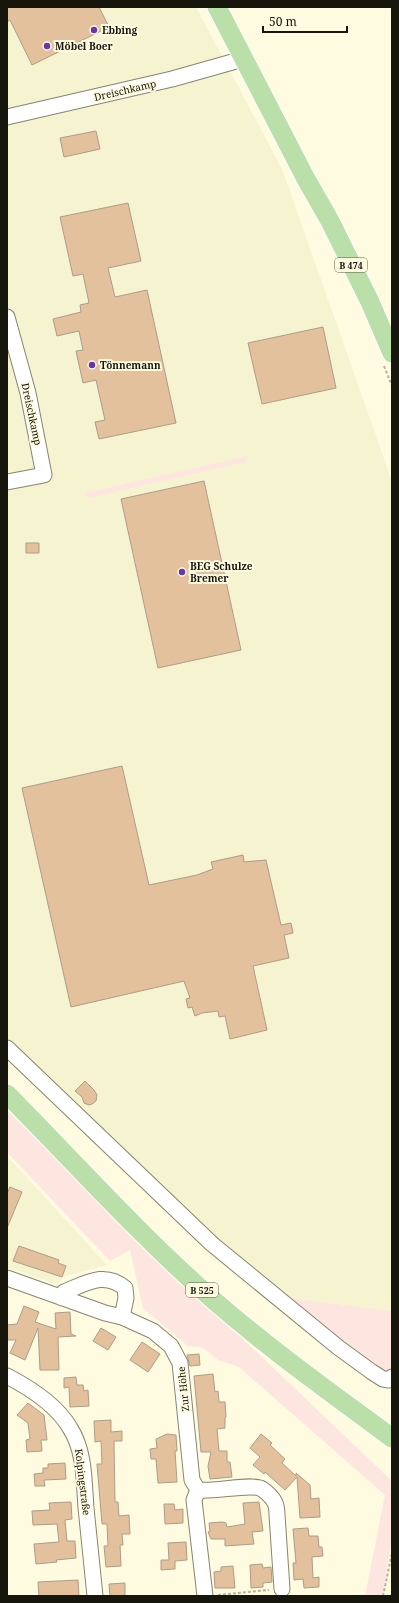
<svg xmlns="http://www.w3.org/2000/svg" width="399" height="1603" font-family="'Noto Serif',serif">
	<style>
		.built { fill: #f6f3d1 }
		.green { fill: #fee6e0 }
		.building { fill: #e3c19c; stroke: #ae9c89 }
		.lines { fill: none; stroke-linecap: round; stroke-linejoin: round }
		.minor-casing { stroke: #87856e; stroke-width: 17 }
		.major-casing { stroke: #fff; stroke-width: 21 }
		.path { stroke: #b5b39e; stroke-width: 2; stroke-dasharray: 3 2; stroke-linecap: butt }
		.minor { stroke: #fff; stroke-width: 15 }
		.major { stroke: #badfa8; stroke-width: 19 }
		.poi-dot { fill: #6337af; stroke: #fefbe1; stroke-width: 1.5 }
		.labels { text-anchor: middle; dominant-baseline: central; stroke-width: 4; stroke-linejoin: round; paint-order: stroke }
		.shield { fill: #fefbe1; stroke: #5c5b4d; stroke-width: 1 }
		.shield-label { font-size: 9px; font-weight: bold; fill: #17160d }
		.poi-label { font-size: 10px; font-weight: bold; fill: #17160d; stroke: #fefbe1; text-anchor: start }
		.street-label { font-size: 10px; fill: #17160d; stroke: #fefbe1 }
	</style>
	<rect width="100%" height="100%" fill="#fefbe1"/>
	<path class="built" d="M7,7H196L282,169L392,481V1311L293,1298L260,1281L145,1175L7,1040Z
		M7,1156L107,1265L62,1277L58,1285L7,1267Z"/>
	<path class="green" d="M247,456L246,462L88,498L85,493Z
		M7,1110L140,1241L392,1481V1538L383,1596H365L385,1495L239,1367L218,1360L202,1347L188,1346L143,1308L130,1250L110,1261L7,1152Z
		M292,1298L392,1311V1374L385,1376L307,1316Z"/>
	<path class="building" d="M7,7H99L109,27L32,65L10,20L7,22Z
		M96,131L100,149L64,157L60,138Z
		M128,203L141,261L108,268L115,297L147,290L176,423L99,439L95,422L105,420L96,380L83,383L76,351L83,350L79,331L57,336L53,319L81,312L80,305L89,303L83,274L73,276L60,217Z
		M323,327L336,388L262,404L248,343Z
		M204,481L241,650L158,668L121,499Z
		M26,543H39V553H26Z
		M122,766L149,885L197,875L213,869L211,862L243,855L244,862L266,860L281,925L291,923L293,933L284,935L289,958L253,966L267,1030L230,1039L225,1016L219,1017L218,1011L202,1013L195,1016L192,1007L188,1008L186,999L190,998L184,981L71,1007L22,788Z
		M85,1081L94,1090L97,1095L96,1101L92,1104L89,1105L84,1103L82,1097L75,1091Z
		M10,1187L22,1192L7,1228V1194Z
		M19,1246L59,1260L58,1263L66,1266L62,1277L13,1261Z
		M24,1306L39,1312L35,1322L56,1329L55,1313L70,1312L71,1334L76,1336L58,1337L59,1370H40L38,1328L25,1360L10,1353L16,1340H7V1325L17,1324Z
		M101,1328L116,1337L108,1350L93,1341Z
		M142,1342L160,1354L148,1372L130,1360Z
		M199,1354L200,1365L190,1366L187,1355Z
		M213,1374L215,1392L218,1391L219,1402H225L226,1417H225V1428L217,1429L219,1451H227V1462H230L232,1477L210,1479L208,1466L211,1452H201L194,1376Z
		M76,1377L77,1385H83L84,1391L88,1390L89,1406L70,1407L69,1387L64,1388V1378Z
		M28,1403L44,1415L47,1440H41L42,1451L27,1452L26,1440L30,1439L28,1423L17,1415Z
		M111,1420V1432L122,1431V1441H114L115,1502H118L119,1516L129,1515L130,1534H122L123,1545H120L121,1566L106,1567L104,1546H108L107,1524H102L97,1464H102L101,1441L95,1442L94,1421Z
		M167,1434L176,1435L177,1451H175L177,1482L158,1483L156,1459H151L150,1449L157,1448L156,1439Z
		M261,1434L272,1443L270,1445L285,1459L282,1463L296,1476V1473L310,1485L311,1499L319,1498L320,1517L300,1518L297,1477L285,1490L265,1472L264,1474L253,1465L260,1457L250,1448Z
		M65,1463L66,1479L44,1480L45,1486H35L34,1474L43,1473V1468H48V1464Z
		M71,1502L72,1519L65,1520L67,1541H75L76,1558L56,1560L57,1562L36,1564L34,1544L59,1542L57,1524L33,1525L32,1511L50,1510L49,1503Z
		M259,1502L263,1531L252,1532L254,1544L225,1546V1539H211L208,1532L210,1531L209,1523L222,1522L226,1523L227,1527L245,1524L243,1503Z
		M164,1504H174L175,1510L183,1509V1523L165,1524Z
		M308,1528L309,1536H318L319,1547H322L323,1556L312,1557L313,1578L319,1577V1587L304,1588L303,1579L294,1580L293,1563H296L293,1529Z
		M186,1542L187,1560L175,1561V1569L161,1570V1560H169L168,1543Z
		M262,1564L263,1568L271,1567L272,1582L263,1583V1587L251,1588L250,1565Z
		M233,1566L235,1588H215L214,1572L221,1571V1567Z
		M78,1580L79,1596H39L38,1582Z
		M125,1583V1596H110L109,1584Z"/>
	<g class="lines">
		<defs>
			<path id="minor" d="M7,117L172,79L243,59
				M7,317L28,393L44,475L7,482
				M7,1048L212,1244L339,1348L372,1372L383,1379L389,1380L392,1377
				M7,1278L105,1313L122,1317L153,1331L171,1346L180,1363L192,1480L198,1490L194,1500L205,1596
				M62,1298L64,1292C87,1283 104,1271 125,1288L126,1298L122,1317
				M7,1376C30,1388 57,1405 70,1428C85,1451 84,1482 86,1508C89,1537 92,1567 95,1596
				M198,1490C214,1492 247,1484 260,1488C265,1490 273,1498 275,1503C277,1507 277,1512 277,1515L282,1589"/>
			<path id="major" d="M217,7L306,179L330,221L370,302L392,353
				M7,1094C74,1162 139,1234 210,1297C268,1348 330,1392 392,1438"/>
		</defs>
		<use href="#minor" class="minor-casing"/>
		<use href="#major" class="major-casing"/>
		<path class="path" d="M384,366L392,386
			M218,1595L269,1590
			M383,1596L392,1553"/>
		<use href="#minor" class="minor"/>
		<use href="#major" class="major"/>
	</g>
	<g class="poi-dot">
		<circle cx="94" cy="30" r="4"/>
		<circle cx="47" cy="46" r="4"/>
		<circle cx="92" cy="365" r="4"/>
		<circle cx="182" cy="572" r="4"/>
	</g>
	<g class="labels">
		<g class="shield">
			<rect x="335" y="258" width="32" height="14" rx="3"/>
			<rect x="186" y="1283" width="32" height="14" rx="3"/>
		</g>
		<g class="shield-label">
			<text x="351" y="265">B 474</text>
			<text x="202" y="1290">B 525</text>
		</g>
		<g class="poi-label">
			<text x="102" y="30">Ebbing</text>
			<text x="55" y="46">Möbel Boer</text>
			<text x="100" y="365">Tönnemann</text>
			<text x="190" y="566">BEG Schulze<tspan x="190" dy="12">Bremer</tspan></text>
		</g>
		<g class="street-label">
			<text transform="translate(125 90) rotate(-13)">Dreischkamp</text>
			<text transform="translate(32 414) rotate(78)">Dreischkamp</text>
			<text transform="translate(183 1389) rotate(-96)">Zur Höhe</text>
			<text transform="translate(83 1482) rotate(83)">Kolpingstraße</text>
		</g>
	</g>
	<rect width="399" height="1603" fill="none" stroke="#17160d" stroke-width="16"/>
	<path d="M263 26v6h84v-6" fill="none" stroke="#17160d" stroke-width="2"/>
	<text x="269" y="26" font-size="12" fill="#17160d" stroke="#fefbe1" stroke-width="3" paint-order="stroke">50 m</text>
</svg>
